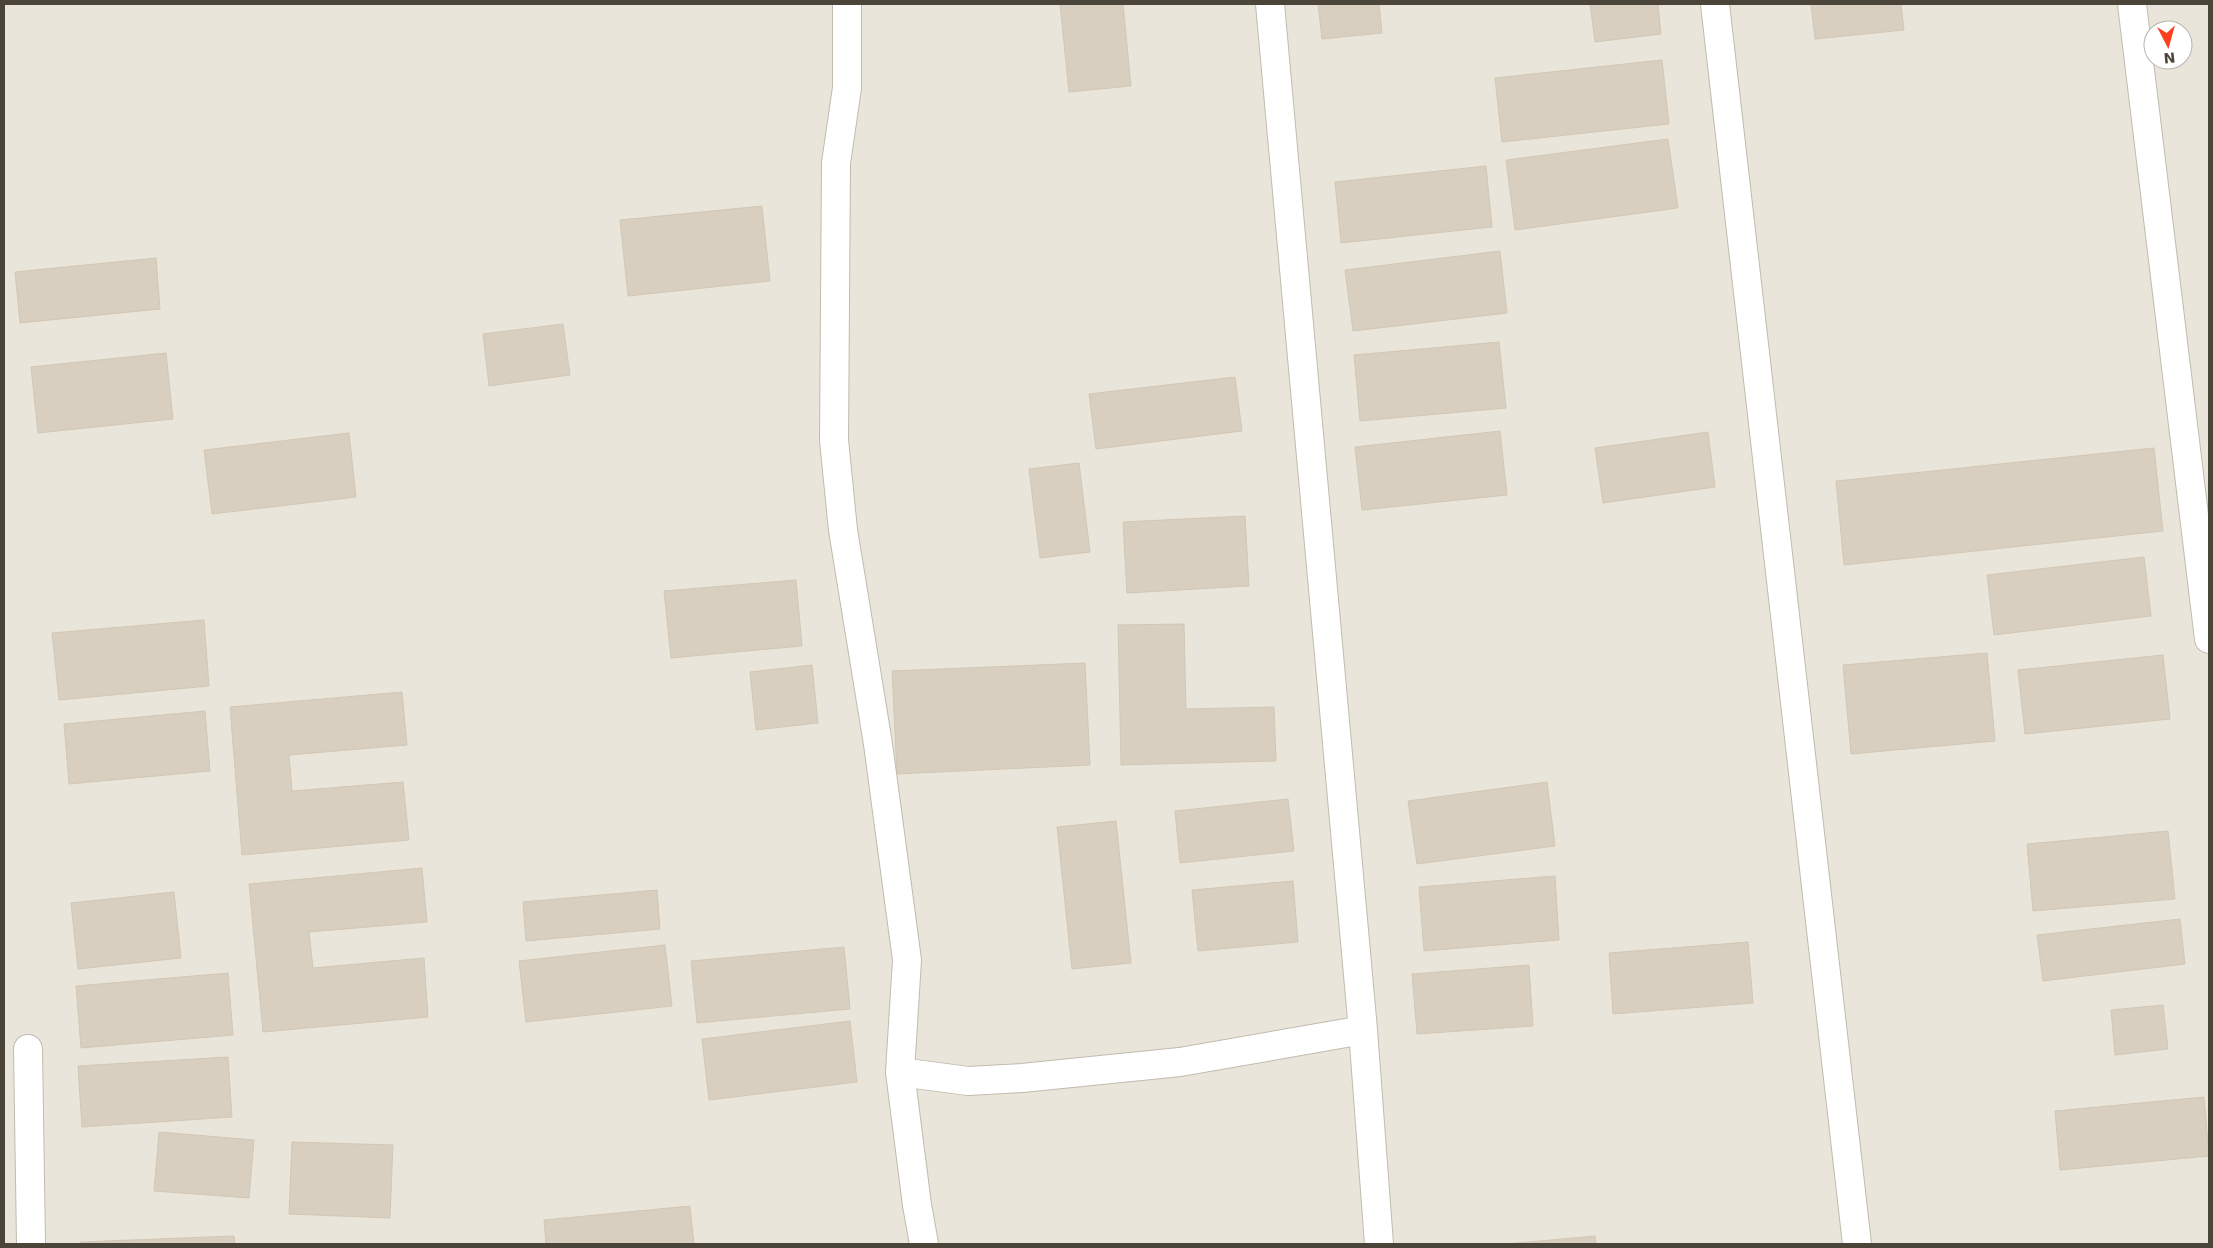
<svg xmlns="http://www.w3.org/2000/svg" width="2213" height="1248" font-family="'DejaVu Sans',sans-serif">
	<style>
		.residential { fill: #eae5da; fill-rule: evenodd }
		.building { fill: #d8cfc1; stroke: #d3c7b4 }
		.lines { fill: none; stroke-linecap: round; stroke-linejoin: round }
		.minor-casing { stroke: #c2bbae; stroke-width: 30 }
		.minor { stroke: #fff; stroke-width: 28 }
	</style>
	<rect width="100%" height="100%" fill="#f6f3ec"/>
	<path class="residential" d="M4,4H2209V1244H4ZM2153,30H2183V60H2153Z"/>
	<path class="building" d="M1060,4H1123L1131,86L1069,92Z
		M1318,4H1379L1382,33L1322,39Z
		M1590,4H1658L1661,34L1595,42Z
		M1811,4H1901L1904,30L1815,39Z
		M1662,60L1669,124L1502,142L1495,78Z
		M1668,139L1678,208L1515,230L1506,160Z
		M1486,166L1492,227L1341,243L1335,182Z
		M762,206L770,281L628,296L620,220Z
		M1500,251L1507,313L1353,331L1345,270Z
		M156,258L160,309L20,323L15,272Z
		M563,324L570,375L489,386L483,334Z
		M1499,342L1506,408L1360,421L1354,355Z
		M166,353L173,419L38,433L31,367Z
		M1235,377L1242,431L1096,449L1089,394Z
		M1500,431L1507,495L1362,510L1355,447Z
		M1708,432L1715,487L1603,503L1595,448Z
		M349,433L356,497L212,514L204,450Z
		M2154,448L2163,531L1844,565L1836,481Z
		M1079,463L1090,552L1040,558L1029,469Z
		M1245,516L1249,586L1127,593L1123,522Z
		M2144,557L2151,616L1994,635L1987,575Z
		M796,580L802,646L671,658L664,591Z
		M204,620L209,686L59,700L52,633Z
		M1184,624L1186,709L1274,707L1276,761L1121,765L1118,625Z
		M1987,653L1995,741L1851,754L1843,665Z
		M2163,655L2170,719L2025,734L2018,670Z
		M1085,663L1090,765L897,774L892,671Z
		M812,665L818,723L756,730L750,672Z
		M402,692L407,745L289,755L292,791L403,782L409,840L242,855L230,707Z
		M205,711L210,771L69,784L64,724Z
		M1547,782L1555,846L1417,864L1408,801Z
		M1288,799L1294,851L1180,863L1175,811Z
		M1116,821L1131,963L1072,969L1057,827Z
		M2168,831L2175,899L2033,911L2027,844Z
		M422,868L427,922L309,932L313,968L424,958L428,1017L263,1032L249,884Z
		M1555,876L1559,940L1424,951L1419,887Z
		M1293,881L1298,942L1198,951L1192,890Z
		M657,890L660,929L526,941L523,902Z
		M174,892L181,958L78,969L71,903Z
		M2180,919L2185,964L2043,981L2037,935Z
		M1748,942L1753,1003L1613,1014L1609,953Z
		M665,945L672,1006L526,1022L519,961Z
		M844,947L850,1009L697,1023L691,961Z
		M1529,965L1533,1026L1417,1034L1412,974Z
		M228,973L233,1035L81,1048L76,986Z
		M2163,1005L2168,1049L2115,1055L2111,1010Z
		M850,1021L857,1082L709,1100L702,1039Z
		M228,1057L232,1117L82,1127L78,1066Z
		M2204,1097L2209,1156L2060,1170L2055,1111Z
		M159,1132L254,1140L249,1198L154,1191Z
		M292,1142L393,1145L390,1218L289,1214Z
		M690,1206L694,1244H546L544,1220Z
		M234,1236L235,1244H80V1242Z
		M1595,1236L1596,1244H1506Z"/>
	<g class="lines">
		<defs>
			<path id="minor" d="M847,4V88L836,163L834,440L843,530L878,744L907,960L900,1072L917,1205L924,1244
				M1270,4L1363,1030L1379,1244
				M1715,4L1857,1244
				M2132,4L2209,639
				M28,1049L31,1244
				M900,1072L968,1081L1022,1078L1180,1062L1363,1030"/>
		</defs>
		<use href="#minor" class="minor-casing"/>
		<use href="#minor" class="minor"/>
	</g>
	<rect width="2213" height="1248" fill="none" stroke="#4b4439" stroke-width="10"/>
	<g transform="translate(2168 45) rotate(174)"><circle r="24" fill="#ffffff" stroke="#b7b4b0"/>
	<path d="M0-4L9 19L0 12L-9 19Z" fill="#fc3f1d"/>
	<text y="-8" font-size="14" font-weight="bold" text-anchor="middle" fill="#4b4439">N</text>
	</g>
</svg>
